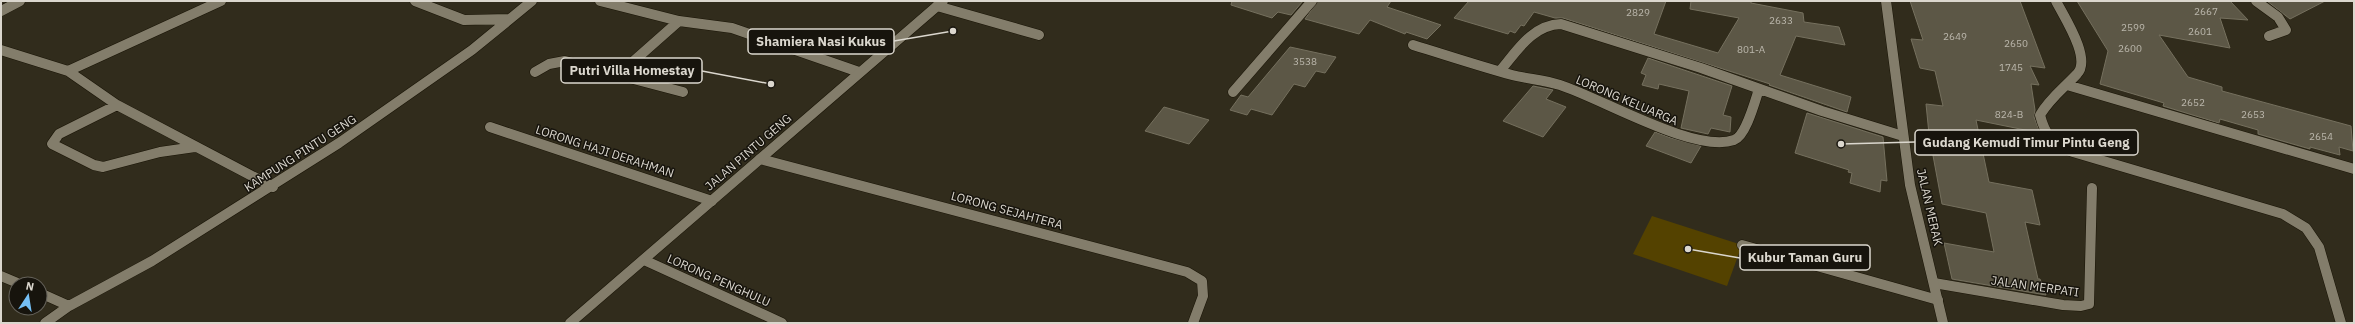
<svg xmlns="http://www.w3.org/2000/svg" width="2355" height="324" font-family="'IBM Plex Sans',sans-serif">
	<style>
		.green { fill: #544200 }
		.building { fill: #5c5746; stroke: #75705e }
		.lines { fill: none; stroke-linecap: round; stroke-linejoin: round }
		.street-casing { stroke: #191406; stroke-width: 11 }
		.secondary-casing { stroke: #191406; stroke-width: 11 }
		.street { stroke: #837d6b; stroke-width: 10 }
		.secondary { stroke: #837d6b; stroke-width: 10 }
		.labels { text-anchor: middle; dominant-baseline: central; stroke-width: 3; stroke-linejoin: round; paint-order: stroke }
		.number-label { font-size: 10px; fill: #bbb7ac }
		.street-label { font-size: 12px; fill: #dbd7ce; stroke: #17140d }
		.leader { fill: none; stroke: #dbd7ce; stroke-width: 1.5 }
		.callout-dot { fill: #dbd7ce; stroke: #17140d; stroke-width: 1.5 }
		.callout { fill: #17140d; stroke: #dbd7ce; stroke-width: 1.5 }
		.callout-label { font-size: 13px; text-anchor: middle; font-weight: bold; fill: #dbd7ce }
	</style>
	<rect width="100%" height="100%" fill="#312c1c"/>
	<path class="green" d="M1652,216L1742,245L1727,286L1633,254Z"/>
	<path class="building" d="M1232,1H1303L1291,15L1278,12L1272,18L1231,5Z
		M1318,1H1391L1387,7L1441,25L1427,39L1406,32L1405,34L1370,20L1359,34L1305,19Z
		M1469,1H1666L1654,34L1718,53L1739,18L1690,9L1691,1H1751V3L1803,13L1804,22L1839,27L1845,45L1796,36L1780,75L1851,97L1847,112L1769,85L1770,84L1563,18H1555L1534,12L1524,26L1521,25L1515,33L1510,31L1508,34L1454,18Z
		M1910,1H2020L2045,68L2030,66L2039,85L2031,84L2035,110L2034,117L2040,133L1976,120L1989,182L2032,190L2040,225L2025,222L2038,279H2040L2046,295L1952,279L1944,243L1994,252L1986,213L1942,204L1929,134L1926,104L1943,106L1935,71L1920,68L1911,39L1923,40Z
		M2077,1H2230L2248,20L2220,18L2230,48L2159,35L2188,77L2222,87V91L2351,126L2353,151L2339,147L2340,155L2310,147V149L2258,134V130L2220,119L2219,123L2163,106L2164,103L2100,84L2108,51Z
		M2267,1H2325L2290,19Z
		M1290,47L1336,57L1325,73L1316,71L1305,87L1294,84L1272,115L1251,109L1247,115L1230,110L1241,95L1248,97Z
		M1648,58L1732,86L1723,115L1731,117L1730,132L1711,128L1708,134L1681,128L1689,91L1659,84L1658,89L1642,85L1646,75L1641,73Z
		M1533,86L1553,90L1546,99L1566,107L1543,137L1503,121Z
		M1164,107L1209,120L1189,144L1145,131Z
		M1807,113L1883,137L1887,181L1881,180L1880,192L1850,183L1852,173L1848,172L1849,170L1795,153Z
		M1655,132L1671,138L1701,146L1691,163L1646,146Z"/>
	<g class="lines">
		<defs>
			<path id="street" d="M415,1L464,20L509,19
				M600,1L679,21L732,28L859,72
				M2056,1C2064,17 2092,59 2077,74C2063,89 2051,97 2040,115C2045,135 2053,145 2073,152L2283,214L2306,228L2319,247L2341,323
				M2256,1L2278,17L2286,30L2269,36
				M937,6L1039,35
				M1,11L20,1
				M1413,45C1446,55 1479,66 1512,75C1528,79 1544,80 1560,85C1601,98 1695,154 1734,140C1746,136 1755,101 1759,89
				M1,50L68,71L117,105L273,187
				M68,71L221,1
				M1500,71C1517,51 1532,25 1561,24L1701,68L1822,111L1903,136
				M535,72L549,64L565,61L683,92
				M619,74L679,21
				M2067,85L2354,169
				M1233,92L1312,1
				M117,105L59,134L52,144L94,165L103,167L160,152L195,147
				M490,127L712,201
				M760,159L1187,272L1202,281L1203,296L1193,323
				M1742,245L1938,300
				M644,260L782,323
				M1,276L20,284
				M1934,283L2063,305L2081,306L2089,304L2092,188
				M40,293L69,306
				M45,323L69,306L152,261L339,143L472,50L532,1"/>
			<path id="secondary" d="M1886,1L1910,185L1943,323
				M570,323L943,1"/>
		</defs>
		<use href="#street" class="street-casing"/>
		<use href="#secondary" class="secondary-casing"/>
		<use href="#street" class="street"/>
		<use href="#secondary" class="secondary"/>
	</g>
	<g class="labels">
		<g class="number-label">
			<text x="2206" y="11">2667</text>
			<text x="1638" y="12">2829</text>
			<text x="1781" y="20">2633</text>
			<text x="2133" y="27">2599</text>
			<text x="2200" y="31">2601</text>
			<text x="1955" y="36">2649</text>
			<text x="2016" y="43">2650</text>
			<text x="2130" y="48">2600</text>
			<text x="1751" y="49">801-A</text>
			<text x="1305" y="61">3538</text>
			<text x="2011" y="67">1745</text>
			<text x="2193" y="102">2652</text>
			<text x="2009" y="114">824-B</text>
			<text x="2253" y="114">2653</text>
			<text x="2321" y="136">2654</text>
		</g>
		<g class="street-label">
			<text transform="translate(1627 100) rotate(23)">LORONG KELUARGA</text>
			<text transform="translate(605 151) rotate(18)">LORONG HAJI DERAHMAN</text>
			<text transform="translate(748 152) rotate(-41)">JALAN PINTU GENG</text>
			<text transform="translate(300 153) rotate(-33)">KAMPUNG PINTU GENG</text>
			<text transform="translate(1930 207) rotate(77)">JALAN MERAK</text>
			<text transform="translate(1007 210) rotate(15)">LORONG SEJAHTERA</text>
			<text transform="translate(719 280) rotate(24)">LORONG PENGHULU</text>
			<text transform="translate(2035 286) rotate(8)">JALAN MERPATI</text>
		</g>
	</g>
	<path class="leader" d="M953 31L894 41M771 84L702 71M1841 144L1915 142M1688 249L1740 258"/>
	<g class="callout-dot">
		<circle cx="953" cy="31" r="4"/>
		<circle cx="771" cy="84" r="4"/>
		<circle cx="1841" cy="144" r="4"/>
		<circle cx="1688" cy="249" r="4"/>
	</g>
	<g class="callout">
		<rect x="748" y="29" width="146" height="25" rx="4"/>
		<rect x="561" y="58" width="141" height="25" rx="4"/>
		<rect x="1915" y="130" width="223" height="25" rx="4"/>
		<rect x="1740" y="245" width="130" height="25" rx="4"/>
	</g>
	<g class="callout-label">
		<text x="821" y="46">Shamiera Nasi Kukus</text>
		<text x="632" y="75">Putri Villa Homestay</text>
		<text x="2026" y="147">Gudang Kemudi Timur Pintu Geng</text>
		<text x="1805" y="262">Kubur Taman Guru</text>
	</g>
	<rect width="2355" height="324" fill="none" stroke="#dbd7ce" stroke-width="4"/>
	<g transform="translate(28 296) rotate(12)"><circle r="19" fill="#17140d" stroke="#65625a"/>
	<path d="M0-3L7 15L0 10L-7 15Z" fill="#75c0f6"/>
	<text y="-6" font-size="11" font-weight="bold" text-anchor="middle" fill="#dbd7ce">N</text>
	</g>
</svg>
